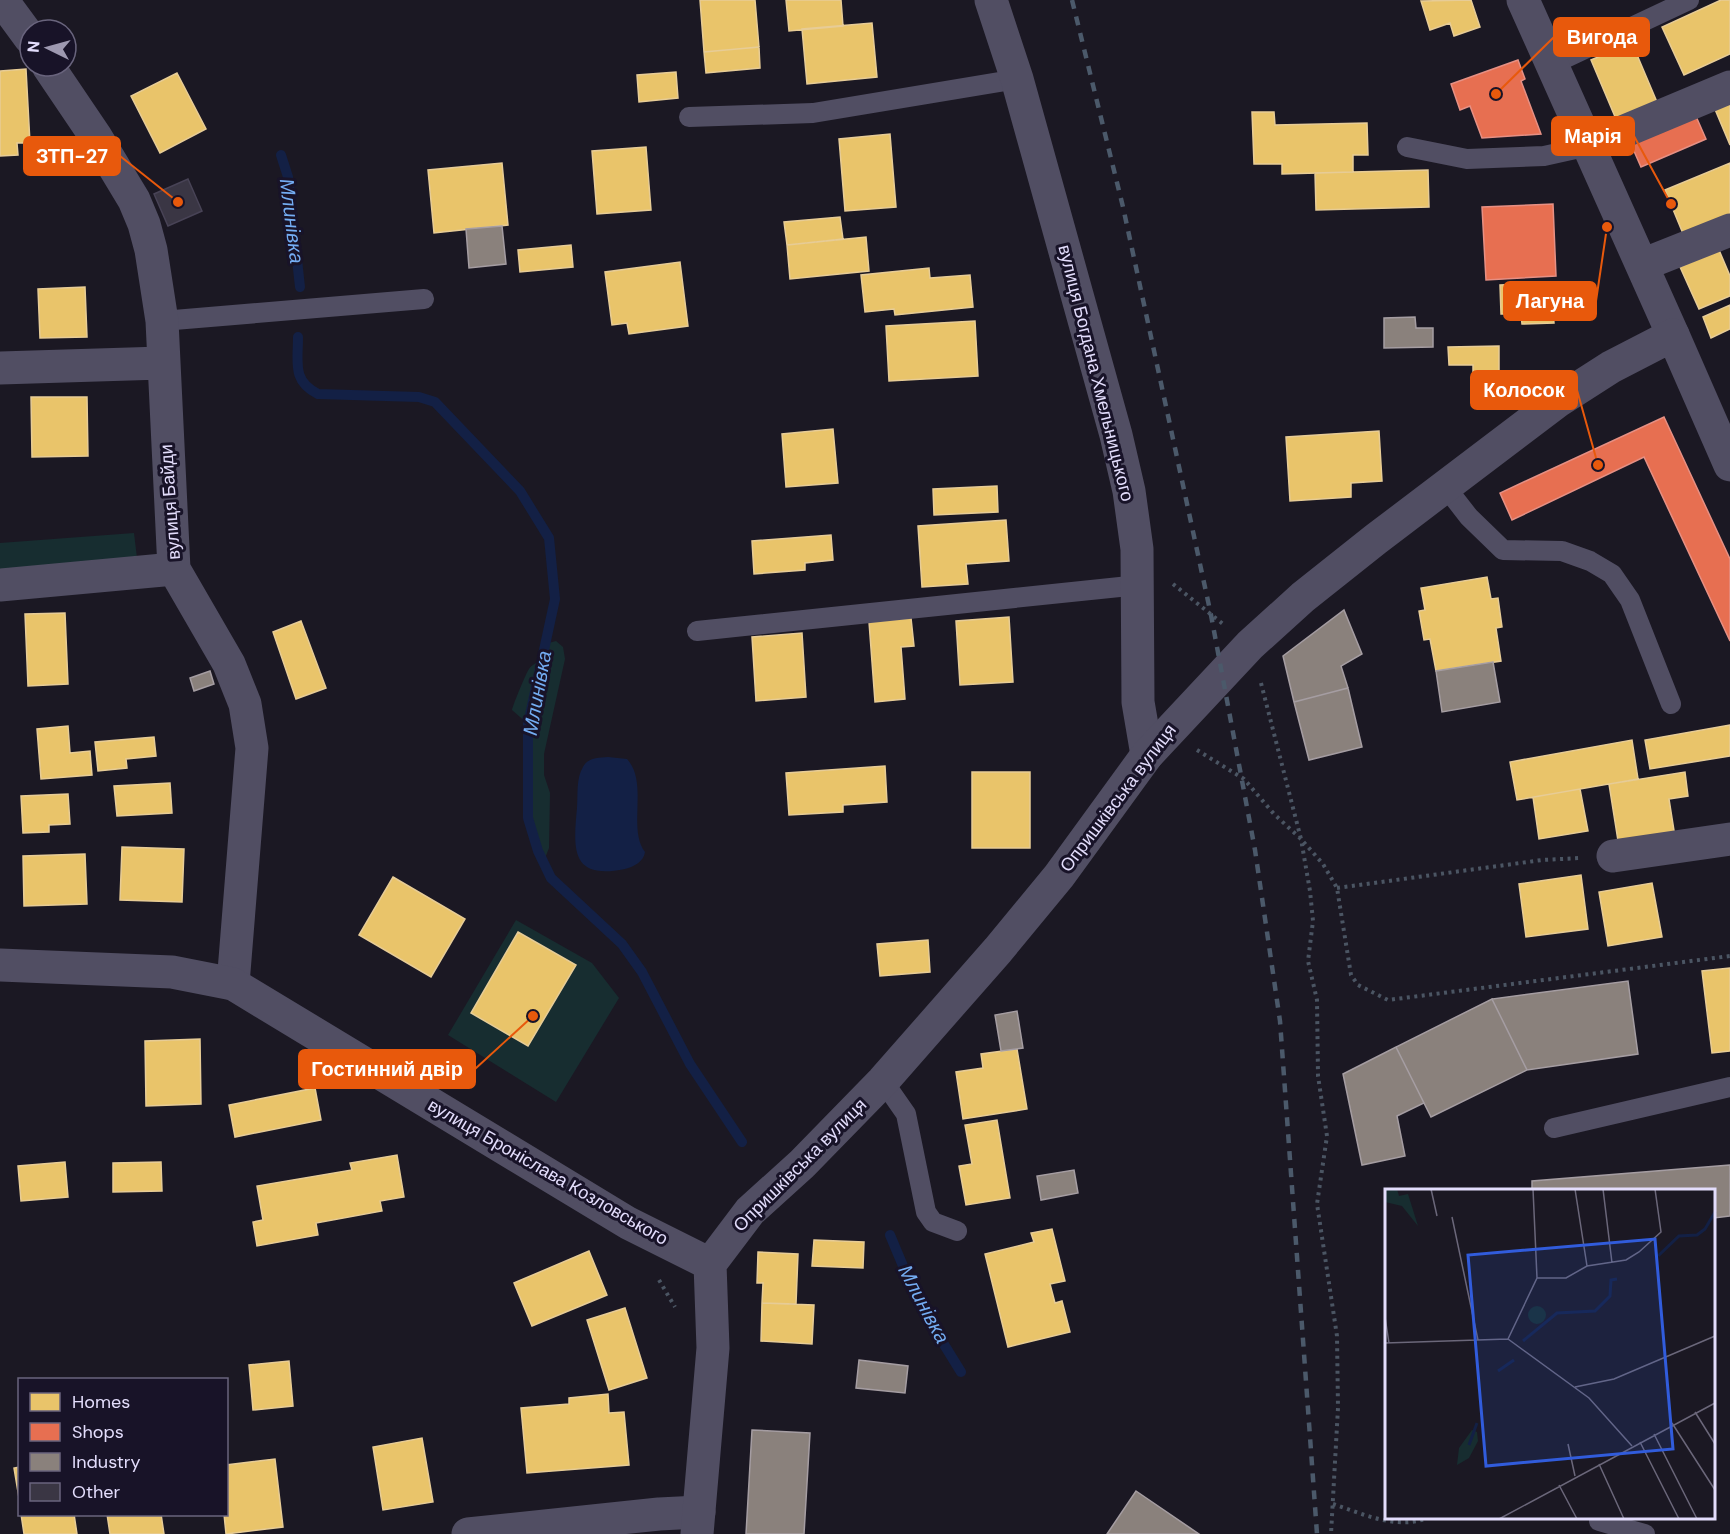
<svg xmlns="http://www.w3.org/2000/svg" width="1730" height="1534" font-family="'DM Sans',sans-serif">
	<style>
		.green { fill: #172d30 }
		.water { fill: #132045 }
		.homes { fill: #e9c46a; stroke: #e7cc96; stroke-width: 1.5 }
		.shops { fill: #e76f51; stroke: #e69084; stroke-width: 1.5 }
		.industry { fill: #8a817c; stroke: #a59da2; stroke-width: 1.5 }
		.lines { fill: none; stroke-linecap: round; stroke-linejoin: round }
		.stream { stroke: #132045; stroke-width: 10 }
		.building { fill: #3a3644; stroke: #484356; stroke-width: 1.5 }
		.path { stroke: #4b5563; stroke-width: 4; stroke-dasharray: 3 4.5; stroke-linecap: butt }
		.service { stroke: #514e63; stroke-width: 20 }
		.minor { stroke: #514e63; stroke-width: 33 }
		.tertiary { stroke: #514e63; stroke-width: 33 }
		.rail { stroke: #4b596a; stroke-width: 4.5; stroke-dasharray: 9 8; stroke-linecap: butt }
		.labels { text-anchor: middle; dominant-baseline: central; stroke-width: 6; stroke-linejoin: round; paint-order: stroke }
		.street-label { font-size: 18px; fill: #e3ddfc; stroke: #181328 }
		.water-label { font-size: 20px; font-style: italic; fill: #74adf3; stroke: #181328 }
		.inset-river { fill: none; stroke: #132045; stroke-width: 3 }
		.inset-road { fill: none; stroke: #6b677a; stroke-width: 1.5 }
		.view { fill: #315cdc; fill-opacity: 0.15; stroke: #315cdc; stroke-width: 3 }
		.inset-edge { fill: none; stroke: #e3ddfc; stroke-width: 3 }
		.leader { fill: none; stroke: #e8590c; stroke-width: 2 }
		.callout-dot { fill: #e8590c; stroke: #181328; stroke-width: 2 }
		.callout { fill: #e8590c; stroke: #e8590c; stroke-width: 2 }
		.callout-label { font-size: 20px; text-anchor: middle; font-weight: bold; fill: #fff }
	</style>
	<rect width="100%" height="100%" fill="#1b1823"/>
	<path class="green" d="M134,533L137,558L0,571V543Z
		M556,641L563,647L565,659L544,754V775L550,793L549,848L543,863L528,818V724L512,710C513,705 526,673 529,669C531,665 538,662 542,660L545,644Z
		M516,920L592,963L619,998L556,1102L448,1035Z"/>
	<path class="water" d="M608,757L627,759C649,783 627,828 645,852C644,861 634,867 625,869C571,880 573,850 577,808C578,795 576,778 583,767C588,757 599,758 608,757Z"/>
	<path class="homes" d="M700,0H755L759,47L704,52Z
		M786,0H841L843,26L789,31Z
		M1471,0L1480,27L1454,36L1450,23L1430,30L1421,1Z
		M1721,0H1730V54L1684,75L1662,27Z
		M872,23L877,77L807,84L802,29Z
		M1632,43L1657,102L1616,119L1591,60Z
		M759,47L760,68L706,73L704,52Z
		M26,69L30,143H17L18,155L0,156V71Z
		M676,72L678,98L639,102L637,75Z
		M177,73L206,129L160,153L131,96Z
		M1730,101V145L1714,107Z
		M1252,112H1274L1275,125L1367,123L1368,155H1353V172L1282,174V164H1254Z
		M890,134L896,207L845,211L839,139Z
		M646,147L651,210L597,214L592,151Z
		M502,163L508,225L434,233L428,170Z
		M1730,163V217L1684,236L1665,190Z
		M1428,170L1429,207L1316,210L1315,173Z
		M840,217L843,239L787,245L784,222Z
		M866,237L869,271L790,279L787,245Z
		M571,245L573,267L520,272L518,250Z
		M1719,250L1730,276V296L1699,309L1680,267Z
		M680,262L688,326L629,334L627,323L612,325L605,272Z
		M929,268L930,278L970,275L973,307L895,315L894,309L865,312L861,275Z
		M1585,282L1586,311L1553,312L1554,323L1522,324L1521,314H1501L1500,285Z
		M85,287L87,337L40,338L38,289Z
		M1730,305V329L1711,338L1703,317Z
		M975,321L978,376L889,381L886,326Z
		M1499,346V378H1473V365H1449L1448,347Z
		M31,397H87L88,456L32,457Z
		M833,429L838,483L786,487L782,434Z
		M1379,431L1382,481L1351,483V497L1290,501L1286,437Z
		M997,486L998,512L934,515L933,489Z
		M1006,520L1009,561L966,564L968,584L922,587L918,526Z
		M831,535L833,560L805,563V570L754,574L752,541Z
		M1487,577L1491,599L1498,598L1502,627L1496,628L1501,661L1436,671L1430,639L1424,640L1419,611L1425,610L1421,588Z
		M65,613L68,684L28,686L25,614Z
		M1009,617L1013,682L960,685L956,621Z
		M911,618L914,646L901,647L905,699L875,702L869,622Z
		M301,621L326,688L296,699L273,632Z
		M802,633L806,697L756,701L752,637Z
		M1730,725V756L1650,769L1645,740Z
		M68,726L70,753L90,751L92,775L41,779L37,729Z
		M154,737L156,756L126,759L127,768L98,771L95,742Z
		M1632,740L1638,779L1517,800L1510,762Z
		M885,766L887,802L843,805V812L789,815L786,773Z
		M972,772H1030V848H972Z
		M1685,772L1688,796L1669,799L1675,837L1619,847L1609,784Z
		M170,783L172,813L117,816L114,786Z
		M1580,789L1588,831L1539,839L1533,797Z
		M68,794L70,824L49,825V832L23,833L21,796Z
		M122,847L184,849L182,902L120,900Z
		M85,854L87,904L24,906L23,856Z
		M1581,875L1588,929L1526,937L1519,884Z
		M393,877L465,919L431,977L359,935Z
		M1652,883L1662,937L1608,946L1599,892Z
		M518,932L576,965L528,1046L471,1013Z
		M928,940L930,972L880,976L877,944Z
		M1730,968V1051L1712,1053L1702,971Z
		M200,1039L201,1104L146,1106L145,1041Z
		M1017,1049L1027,1109L963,1119L956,1072L983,1068L981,1054Z
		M315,1088L321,1120L235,1137L229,1105Z
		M997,1120L1010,1198L966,1205L959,1166L972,1164L965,1125Z
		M397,1155L404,1197L380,1201L382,1211L316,1223L318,1235L257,1246L253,1222L263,1220L257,1186L352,1170L350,1163Z
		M65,1162L68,1197L21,1201L18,1166Z
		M161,1162L162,1191L113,1192V1163Z
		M1052,1229L1065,1281L1050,1284L1055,1303L1062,1301L1070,1332L1008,1347L985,1254L1034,1242L1031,1233Z
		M814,1240L864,1242L863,1268L812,1266Z
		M589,1251L607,1295L532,1326L514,1283Z
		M758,1252L798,1254L796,1304L762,1303L763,1283H757Z
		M762,1303L814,1305L812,1344L761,1341Z
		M625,1308L647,1378L609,1390L587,1320Z
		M289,1361L293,1406L253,1410L249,1365Z
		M608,1394L609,1413L624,1412L629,1465L527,1473L521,1408L569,1404V1398Z
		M422,1438L433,1502L383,1510L373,1447Z
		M275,1459L283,1527L226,1534L224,1514H226V1465Z
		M20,1467V1504L14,1468Z
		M21,1514H74L77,1534H24Z
		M107,1514H161L164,1534H110Z"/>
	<path class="shops" d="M1518,60L1525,79L1521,81L1541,134L1482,138L1470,106L1460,110L1451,84Z
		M1695,114L1706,139L1641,167L1630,142Z
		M1553,204L1556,276L1486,280L1482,207Z
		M1664,417L1730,559V641L1644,457L1512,520L1500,493Z"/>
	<path class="industry" d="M502,226L506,264L469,268L466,229Z
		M1415,317L1416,328H1433V347L1384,348V318Z
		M1344,610L1362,654L1341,666L1348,688L1294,702L1283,656Z
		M1493,662L1500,702L1442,712L1436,671Z
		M210,671L214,684L194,691L190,678Z
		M1348,688L1362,747L1309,760L1294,702Z
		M1628,981L1638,1054L1527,1070L1492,999Z
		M1492,999L1527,1070L1431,1117L1396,1047Z
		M1017,1011L1023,1048L1001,1051L995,1015Z
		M1396,1047L1424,1103L1397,1116L1405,1156L1362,1165L1343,1074Z
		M1730,1165V1216L1714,1218V1190H1532V1181Z
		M1074,1170L1078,1193L1041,1200L1037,1176Z
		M859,1360L908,1366L905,1393L856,1388Z
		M752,1430L810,1433L804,1534H746Z
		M1136,1491L1199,1534H1107Z"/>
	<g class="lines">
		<path class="stream" d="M281,155L288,177L300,287
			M298,337C298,363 292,381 318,394L419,397L435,402L520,491L549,538L555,599L528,724V818L538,851L551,878L622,944L642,972L690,1064L742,1142
			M890,1235L919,1304L961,1372"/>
	</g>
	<path class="building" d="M188,179L202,211L168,226L154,194Z"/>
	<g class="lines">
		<path class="path" d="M1173,584L1223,624
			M1261,683L1301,839L1323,864L1337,888L1351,975L1358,985L1388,1000L1730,956
			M1197,750L1244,779L1274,814L1301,839L1310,891L1313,921L1308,961L1317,1000L1318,1076L1327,1136L1317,1204L1337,1336L1338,1408L1331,1534
			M1337,888L1542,860L1580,858
			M659,1280L675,1307
			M1333,1504C1363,1514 1396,1530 1428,1518"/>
		<path class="service" d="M1553,64L1689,0
			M689,117L813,113L1017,79
			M1407,147L1467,159L1544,156L1589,146
			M162,321L424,299
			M1444,485L1469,517L1503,550L1562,551L1590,561L1612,574L1630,600L1671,704
			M697,631L1139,585
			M883,1081L906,1114L926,1212L933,1222L957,1231
			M1554,1128L1730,1087
			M1599,1521L1645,1534"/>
		<path class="minor" d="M2,0L30,38
			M991,0L1017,79L1116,435L1129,491L1137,549L1138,702L1147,755
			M1523,0L1673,335
			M48,66L96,137L134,200L144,224L151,250L162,321L174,569L229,664L245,704L252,748L233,984
			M1589,146L1730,87
			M1642,265L1730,230
			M0,368L162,363
			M0,585L174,569
			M1613,856L1730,839
			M468,1534L659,1514L699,1512"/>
		<path class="tertiary" d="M0,965L172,972L233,984L628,1223L710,1264
			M710,1264L750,1211L802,1164L883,1081L998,950L1059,876L1147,755L1250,645L1303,597L1376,539L1558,401L1611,367L1673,335L1730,465
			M697,1534L713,1348L710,1264"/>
		<path class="rail" d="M1072,0L1123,207L1211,615L1255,850L1280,1021L1317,1534"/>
	</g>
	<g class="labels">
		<g class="street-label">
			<text transform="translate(1096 373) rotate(76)">вулиця Богдана Хмельницького</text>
			<text transform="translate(170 502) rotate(-94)">вулиця Байди</text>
			<text transform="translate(1118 798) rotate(-53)">Опришківська вулиця</text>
			<text transform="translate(800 1165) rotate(-45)">Опришківська вулиця</text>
			<text transform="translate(548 1172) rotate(30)">вулиця Броніслава Козловського</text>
		</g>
		<g class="water-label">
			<text transform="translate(292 221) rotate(83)">Млинівка</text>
			<text transform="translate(537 693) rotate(-80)">Млинівка</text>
			<text transform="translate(924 1304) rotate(62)">Млинівка</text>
		</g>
	</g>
	<g transform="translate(1385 1189)">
		<rect width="330" height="330" fill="#1b1823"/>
		<path d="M0,0H12L14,7L23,5L33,37L17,17L0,13ZM143 126a9 9 0 1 1 18 0a9 9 0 1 1-18 0ZM87,241L92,243L93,252L84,269L72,276L74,259Z" fill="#172d30"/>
		<path class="inset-river" d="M273,67L294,47L312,46L320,40L330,23M138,152L172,124L210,122L225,107L226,91L232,90M113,182L129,171M84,256L92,234"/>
		<path class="inset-road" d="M46,0L52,27M190,0L202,77M218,0L227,74M67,28L93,151M152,89H181L202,77L241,71L254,63L276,43L270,0M0,128L4,154M123,150L204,209L247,257M123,150L152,89L148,0M0,154L123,150M190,198L229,190L330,147M310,223L330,255M287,234L330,301M269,245L312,330M255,253L294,330M183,255L190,287M214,275L239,330M174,296L192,330M114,330L330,214"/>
		<path class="view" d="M270,50L288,260L101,277L83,66Z"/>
		<rect width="330" height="330" class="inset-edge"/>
	</g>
	<path class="leader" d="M1496 94L1554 37M1671 204L1634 136M178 202L120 156M1607 227L1596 301M1598 465L1577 390M533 1016L475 1069"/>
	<g class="callout-dot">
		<circle cx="1496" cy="94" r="6"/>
		<circle cx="1671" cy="204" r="6"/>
		<circle cx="178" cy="202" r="6"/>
		<circle cx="1607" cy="227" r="6"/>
		<circle cx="1598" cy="465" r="6"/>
		<circle cx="533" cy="1016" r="6"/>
	</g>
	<g class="callout">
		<rect x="1554" y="18" width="95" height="38" rx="6"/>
		<rect x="1552" y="117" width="82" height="38" rx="6"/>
		<rect x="24" y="137" width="96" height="38" rx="6"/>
		<rect x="1504" y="282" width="92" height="38" rx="6"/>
		<rect x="1471" y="371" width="106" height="38" rx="6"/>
		<rect x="299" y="1050" width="176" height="38" rx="6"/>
	</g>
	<g class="callout-label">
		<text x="1602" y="44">Вигода</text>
		<text x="1593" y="143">Марія</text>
		<text x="72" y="163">ЗТП-27</text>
		<text x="1550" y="308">Лагуна</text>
		<text x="1524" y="397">Колосок</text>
		<text x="387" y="1076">Гостинний двір</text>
	</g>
	<rect x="18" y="1378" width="210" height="138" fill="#181328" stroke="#69647d" stroke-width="1.5"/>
	<rect x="30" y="1393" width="30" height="18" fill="#e9c46a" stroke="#69647d" stroke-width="1.5"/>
	<text x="72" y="1408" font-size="18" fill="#e3ddfc">Homes</text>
	<rect x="30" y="1423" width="30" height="18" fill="#e76f51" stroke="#69647d" stroke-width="1.5"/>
	<text x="72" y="1438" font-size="18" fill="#e3ddfc">Shops</text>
	<rect x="30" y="1453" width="30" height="18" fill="#8a817c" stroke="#69647d" stroke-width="1.5"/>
	<text x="72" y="1468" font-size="18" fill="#e3ddfc">Industry</text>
	<rect x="30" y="1483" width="30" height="18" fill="#3a3644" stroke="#69647d" stroke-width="1.5"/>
	<text x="72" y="1498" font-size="18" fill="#e3ddfc">Other</text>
	<g transform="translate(48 48) rotate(275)"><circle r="28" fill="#181328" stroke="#69647d" stroke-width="1.5"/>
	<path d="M0-4.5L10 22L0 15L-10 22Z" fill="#9d98b0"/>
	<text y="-9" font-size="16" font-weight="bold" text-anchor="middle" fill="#e3ddfc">N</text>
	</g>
</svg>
